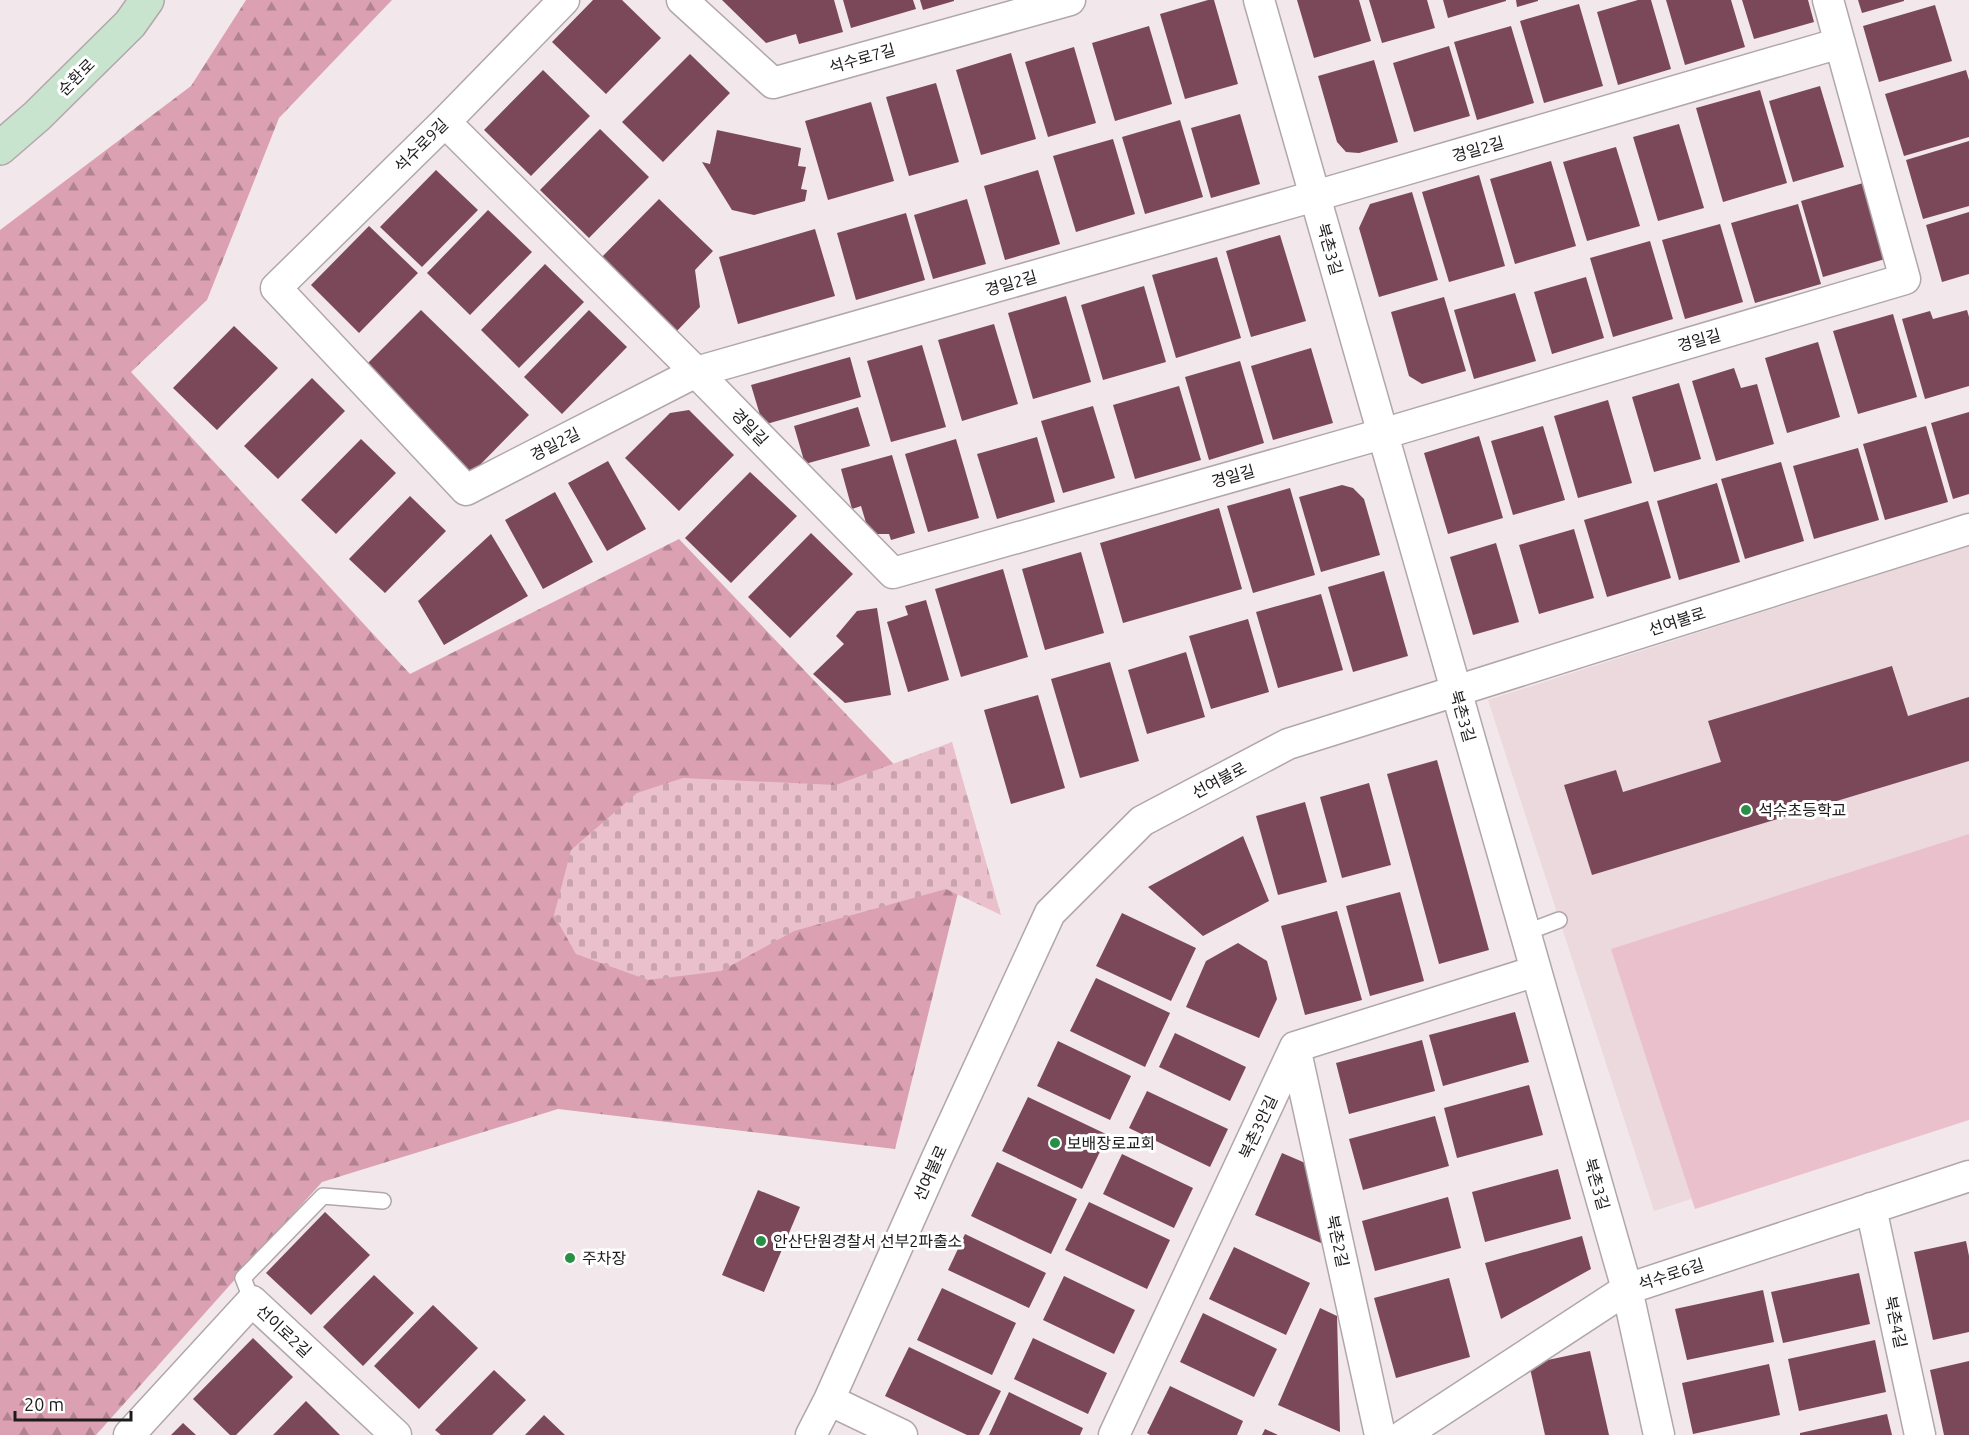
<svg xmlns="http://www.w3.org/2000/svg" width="1969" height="1435" font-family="Ubuntu,'Noto Sans KR',sans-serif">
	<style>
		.built { fill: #ebd9de }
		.forest { fill: url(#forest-firs) }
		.cemetery { fill: url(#cemetery-stones) }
		.garden { fill: #ebc0cd }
		.building { fill: #7a4859 }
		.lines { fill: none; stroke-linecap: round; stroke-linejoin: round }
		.lane-casing { stroke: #b1a7aa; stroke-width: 18 }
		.street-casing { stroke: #b1a7aa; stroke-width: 33 }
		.secondary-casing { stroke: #b1a7aa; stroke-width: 36 }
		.lane { stroke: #fff; stroke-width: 15 }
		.street { stroke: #fff; stroke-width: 30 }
		.secondary { stroke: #c8e4cf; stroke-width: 33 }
		.poi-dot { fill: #289046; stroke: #fff; stroke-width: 2 }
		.labels { text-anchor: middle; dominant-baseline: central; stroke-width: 6; stroke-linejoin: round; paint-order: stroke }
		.street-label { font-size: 16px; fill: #1e1b1c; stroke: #fff }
		.poi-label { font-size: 16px; fill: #1e1b1c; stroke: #fff; text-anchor: start }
	</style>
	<defs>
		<pattern id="forest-firs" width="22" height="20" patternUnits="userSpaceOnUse" patternTransform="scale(1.5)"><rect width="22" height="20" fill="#dba1b3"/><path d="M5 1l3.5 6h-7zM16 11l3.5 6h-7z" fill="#b18291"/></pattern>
		<pattern id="cemetery-stones" width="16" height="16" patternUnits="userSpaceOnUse" patternTransform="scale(1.5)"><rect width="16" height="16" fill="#ebc0cd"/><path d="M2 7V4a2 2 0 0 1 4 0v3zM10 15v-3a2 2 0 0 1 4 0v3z" fill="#c9a4af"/></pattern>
	</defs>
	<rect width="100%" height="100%" fill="#f2e7ea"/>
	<path class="built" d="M1969,546V1110L1654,1211L1488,700Z"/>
	<path class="forest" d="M246,0H392L279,118L207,300L131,372L410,674L679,539L970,844L895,1149L558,1109L322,1182L96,1435H0V230L191,86Z"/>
	<path class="cemetery" d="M952,742L1001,915L946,889L794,931L721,971L648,980L576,954L554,915L571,850L637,793L683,778L836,785Z"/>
	<path class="garden" d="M1969,834V1120L1695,1209L1611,949Z"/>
	<path class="building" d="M593,0H622L661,38L606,94L552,42Z
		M722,0H834L843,32L799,44L796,34L766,43Z
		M843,0H913L916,9L851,28Z
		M920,0H954V1L923,10Z
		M1208,0H1214L1238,84L1185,99L1160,14Z
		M1297,0H1359L1371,41L1314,58Z
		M1369,0H1427L1435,28L1382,43Z
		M1443,0H1506V1L1448,18Z
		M1516,0H1538V1L1517,7Z
		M1638,0H1651L1671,69L1618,85L1597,12Z
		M1666,0H1731L1745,47L1685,65Z
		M1742,0H1808L1814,22L1754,39Z
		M1858,0H1904V1L1862,13Z
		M1579,4L1603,86L1544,103L1520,21Z
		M1935,5L1952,61L1879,82L1863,26Z
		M1149,26L1172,104L1115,121L1092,43Z
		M1511,26L1534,103L1477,120L1454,42Z
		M1449,46L1470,116L1414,132L1393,63Z
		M1074,47L1096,123L1048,137L1025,62Z
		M1011,53L1036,139L981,155L956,70Z
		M690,54L730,93L663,162L622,122Z
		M1374,60L1398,142L1359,153L1346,152L1337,142L1318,76Z
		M543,70L590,116L531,176L484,130Z
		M1966,70L1969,80V137L1904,156L1885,94Z
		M936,83L959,162L909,176L886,97Z
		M1820,86L1844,167L1793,182L1769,101Z
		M1760,90L1787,183L1723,202L1696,108Z
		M871,102L894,181L828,200L805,121Z
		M1240,114L1260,184L1211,198L1191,128Z
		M1180,120L1203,197L1145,214L1122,137Z
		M1679,124L1704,208L1658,221L1633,137Z
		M600,129L649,177L589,238L540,190Z
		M717,130L801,148L798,166L806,167L801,189L807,190L805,201L754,215L732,210L702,162L710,164Z
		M1113,139L1135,214L1076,232L1053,156Z
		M1969,141V206L1923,219L1906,160Z
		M1616,147L1640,226L1587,241L1563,162Z
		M1551,161L1576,246L1515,264L1490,179Z
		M436,170L478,210L422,267L380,227Z
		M1038,170L1060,244L1005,260L984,186Z
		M1479,175L1505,266L1449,282L1422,192Z
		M1870,181L1892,257L1823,277L1801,201Z
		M1412,192L1438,280L1379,297L1359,228L1370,204Z
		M659,199L713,251L695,270L700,307L675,333L599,260Z
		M967,199L986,264L933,279L914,215Z
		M1798,204L1821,284L1755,303L1731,223Z
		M488,210L532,252L470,315L427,273Z
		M1969,212V274L1942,282L1926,225Z
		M906,213L925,280L856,300L837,233Z
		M1720,224L1743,302L1685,319L1662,240Z
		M369,226L418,273L359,333L311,285Z
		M815,229L835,296L738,324L719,257Z
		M1280,235L1306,321L1251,337L1226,251Z
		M1650,241L1673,319L1613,337L1590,258Z
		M1217,257L1241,338L1176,358L1152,275Z
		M545,264L584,302L519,368L481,330Z
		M1586,277L1604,338L1552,354L1534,292Z
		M1144,286L1166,362L1103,380L1081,305Z
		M1515,293L1536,361L1474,379L1454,310Z
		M1066,296L1091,382L1033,399L1008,313Z
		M1444,297L1466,371L1422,384L1409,376L1391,312Z
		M421,310L529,415L471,474L363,368Z
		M589,310L627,347L562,414L524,377Z
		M1967,310L1969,317V386L1925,399L1902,319L1930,311L1933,319Z
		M1893,314L1917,397L1858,414L1833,331Z
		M994,324L1018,404L962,421L938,340Z
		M234,326L278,368L217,430L173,388Z
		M1818,342L1840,417L1787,433L1765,358Z
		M922,345L946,427L891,442L867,361Z
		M1311,348L1333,423L1273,440L1251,366Z
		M850,357L861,397L763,425L751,385Z
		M1240,361L1264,443L1209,460L1185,377Z
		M1734,368L1741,388L1757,384L1774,444L1716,461L1692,381Z
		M312,378L345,411L278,479L244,446Z
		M1679,383L1701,459L1654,472L1632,397Z
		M1179,386L1201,460L1135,479L1113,405Z
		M1608,400L1632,483L1578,498L1554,416Z
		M1093,406L1115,478L1063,493L1041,421Z
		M858,407L870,446L805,464L794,426Z
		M689,410L734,455L679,511L625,458L670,413Z
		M1969,412V494L1953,499L1931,423Z
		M1543,426L1565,500L1513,515L1491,441Z
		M1926,426L1948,502L1885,520L1863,444Z
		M1479,436L1503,518L1448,534L1424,453Z
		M1037,437L1055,502L997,519L977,454Z
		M361,439L396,473L336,534L301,500Z
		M956,439L979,518L928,532L905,454Z
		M1858,448L1879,520L1814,539L1793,466Z
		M892,455L915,533L891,540L889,534H876L867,526L861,506L852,509L841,469Z
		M608,461L646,529L607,551L568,483Z
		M1781,462L1804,541L1745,559L1721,479Z
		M750,472L797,516L731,583L685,538Z
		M1717,483L1740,562L1679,580L1657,501Z
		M1342,485L1353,488L1364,499L1380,555L1321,572L1299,497Z
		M1290,488L1315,575L1253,593L1227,506Z
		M555,492L593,562L543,589L505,520Z
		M410,496L446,531L385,593L349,559Z
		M1648,501L1671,578L1607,597L1584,520Z
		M1219,508L1242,589L1123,623L1100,543Z
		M1574,529L1594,598L1539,614L1519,545Z
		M811,533L853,574L790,638L748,597Z
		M491,534L528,596L444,645L418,601Z
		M1496,543L1519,622L1473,635L1450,557Z
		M1081,552L1104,633L1045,650L1022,569Z
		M1003,569L1028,657L961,677L935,589Z
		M1384,571L1408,656L1353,672L1328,587Z
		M1321,594L1343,670L1278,688L1256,612Z
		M926,600L949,680L908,692L887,622L908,615L905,606Z
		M877,608L891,695L845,703L813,674L844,644L836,636L857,611Z
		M1248,619L1269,692L1211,709L1189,636Z
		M1186,652L1205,717L1147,734L1128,670Z
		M1110,662L1139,761L1080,778L1051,679Z
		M1892,666L1908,716L1969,697V761L1592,875L1564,785L1616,770L1623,792L1721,762L1708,721Z
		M1038,695L1065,788L1011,804L984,710Z
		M1437,760L1489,950L1439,964L1387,774Z
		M1369,783L1391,865L1342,878L1320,797Z
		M1305,802L1327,882L1278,895L1256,816Z
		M1243,836L1269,901L1203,936L1148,887Z
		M1400,892L1424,981L1370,996L1346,906Z
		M1337,911L1362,1000L1305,1015L1281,926Z
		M1122,913L1196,948L1171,1001L1096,966Z
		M1238,943L1267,961L1277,999L1259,1038L1186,1007L1206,961Z
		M1096,978L1170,1013L1145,1067L1070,1031Z
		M1515,1012L1529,1062L1443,1086L1429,1035Z
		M1175,1033L1246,1067L1230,1101L1159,1067Z
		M1422,1040L1435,1091L1349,1114L1336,1063Z
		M1058,1041L1131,1076L1110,1120L1037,1086Z
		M1529,1085L1543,1135L1457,1158L1444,1108Z
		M1147,1091L1228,1129L1210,1167L1129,1128Z
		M1028,1097L1108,1135L1082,1189L1002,1151Z
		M1435,1116L1449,1166L1363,1190L1349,1139Z
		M1282,1153L1310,1165L1328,1246L1255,1215Z
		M1122,1154L1193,1188L1174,1228L1103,1194Z
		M997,1162L1077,1199L1051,1254L971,1216Z
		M1558,1169L1571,1219L1485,1242L1472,1192Z
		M758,1190L800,1207L764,1292L722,1275Z
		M1448,1197L1461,1248L1375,1271L1362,1221Z
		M1089,1202L1170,1240L1147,1289L1065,1250Z
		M325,1212L370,1255L311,1315L266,1273Z
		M965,1234L1046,1273L1029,1308L948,1270Z
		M1582,1236L1591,1269L1501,1319L1485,1263Z
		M1966,1241L1969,1256V1332L1933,1340L1914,1252Z
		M1234,1247L1310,1283L1286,1335L1209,1299Z
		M1859,1273L1870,1324L1783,1343L1771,1292Z
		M374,1275L414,1313L363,1366L323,1327Z
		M1064,1276L1135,1310L1114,1354L1043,1320Z
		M1449,1278L1470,1357L1396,1378L1374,1298Z
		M942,1288L1016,1323L992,1375L917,1340Z
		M1763,1290L1774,1342L1687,1360L1675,1309Z
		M433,1305L478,1348L419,1409L374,1366Z
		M1320,1308L1337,1316L1340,1432L1278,1405Z
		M1203,1313L1277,1349L1254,1397L1180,1362Z
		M253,1338L293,1377L236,1435H230L193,1399Z
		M1033,1338L1107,1373L1088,1414L1014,1379Z
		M1875,1340L1886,1392L1799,1411L1788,1359Z
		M909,1347L1001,1391L979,1435H967L885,1396Z
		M1590,1351L1609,1435H1545L1529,1364Z
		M1969,1361V1435H1944L1930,1370Z
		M1769,1364L1780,1415L1693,1434L1682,1383Z
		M494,1370L526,1400L492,1435H441L435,1430Z
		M1170,1386L1243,1421L1237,1435H1150L1147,1433Z
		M1009,1392L1083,1428L1080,1435H989Z
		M306,1401L340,1435H273Z
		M1887,1414L1892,1435H1800V1433Z
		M544,1415L565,1435H525Z
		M183,1423L196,1435H171Z
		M1265,1429L1278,1435H1262Z"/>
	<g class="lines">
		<defs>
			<path id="lane" d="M1525,933L1559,920
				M252,1301L243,1278L323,1196L383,1201"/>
			<path id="street" d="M564,0L445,122L276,288L466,490L696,372L1315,196L1840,43
				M682,0L773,83L1070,0
				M1259,0L1627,1289L1659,1435
				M445,122L696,372L893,573L1382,434L1905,279L1828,0
				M1295,1047L1380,1435
				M1871,1208L1920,1435
				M829,1400L902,1435
				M129,1435L252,1301L396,1435
				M811,1435L829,1400L936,1160L1050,913L1142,821L1288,744L1969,529
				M1114,1435L1295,1047L1536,971
				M1404,1435L1627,1289L1969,1176"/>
			<path id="secondary" d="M0,148L37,116L130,24L147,0"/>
		</defs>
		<use href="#lane" class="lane-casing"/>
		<use href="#street" class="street-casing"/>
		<use href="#secondary" class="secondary-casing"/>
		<use href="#lane" class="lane"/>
		<use href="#street" class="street"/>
		<use href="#secondary" class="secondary"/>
	</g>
	<g class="poi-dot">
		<circle cx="1746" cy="810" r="6"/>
		<circle cx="1055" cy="1143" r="6"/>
		<circle cx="761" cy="1241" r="6"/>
		<circle cx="570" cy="1258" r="6"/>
	</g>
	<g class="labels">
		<g class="street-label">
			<text transform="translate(862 58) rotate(-16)">석수로7길</text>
			<text transform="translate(76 77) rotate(-45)">순환로</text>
			<text transform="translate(421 145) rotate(-45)">석수로9길</text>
			<text transform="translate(1478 149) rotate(-16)">경일2길</text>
			<text transform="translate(1330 249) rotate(74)">북촌3길</text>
			<text transform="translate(1011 283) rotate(-16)">경일2길</text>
			<text transform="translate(1699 340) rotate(-16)">경일길</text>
			<text transform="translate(750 427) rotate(46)">경일길</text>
			<text transform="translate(555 444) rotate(-27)">경일2길</text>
			<text transform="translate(1233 476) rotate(-16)">경일길</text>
			<text transform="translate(1677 621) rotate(-18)">선여불로</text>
			<text transform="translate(1463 716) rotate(74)">북촌3길</text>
			<text transform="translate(1219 780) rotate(-28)">선여불로</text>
			<text transform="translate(1258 1127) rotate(-65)">북촌3안길</text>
			<text transform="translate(930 1173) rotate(-66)">선여불로</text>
			<text transform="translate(1597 1184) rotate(74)">북촌3길</text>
			<text transform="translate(1338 1241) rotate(78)">북촌2길</text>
			<text transform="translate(1671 1274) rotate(-18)">석수로6길</text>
			<text transform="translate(1896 1322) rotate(78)">북촌4길</text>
			<text transform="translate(284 1331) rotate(43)">선이로2길</text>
		</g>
		<g class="poi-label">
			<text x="1758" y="810">석수초등학교</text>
			<text x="1067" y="1143">보배장로교회</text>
			<text x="773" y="1241">안산단원경찰서 선부2파출소</text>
			<text x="582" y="1258">주차장</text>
		</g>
	</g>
	<path d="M15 1411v9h116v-9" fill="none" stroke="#1e1b1c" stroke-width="3"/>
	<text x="24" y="1411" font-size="18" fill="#1e1b1c" stroke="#ffffff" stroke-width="4.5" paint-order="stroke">20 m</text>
</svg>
